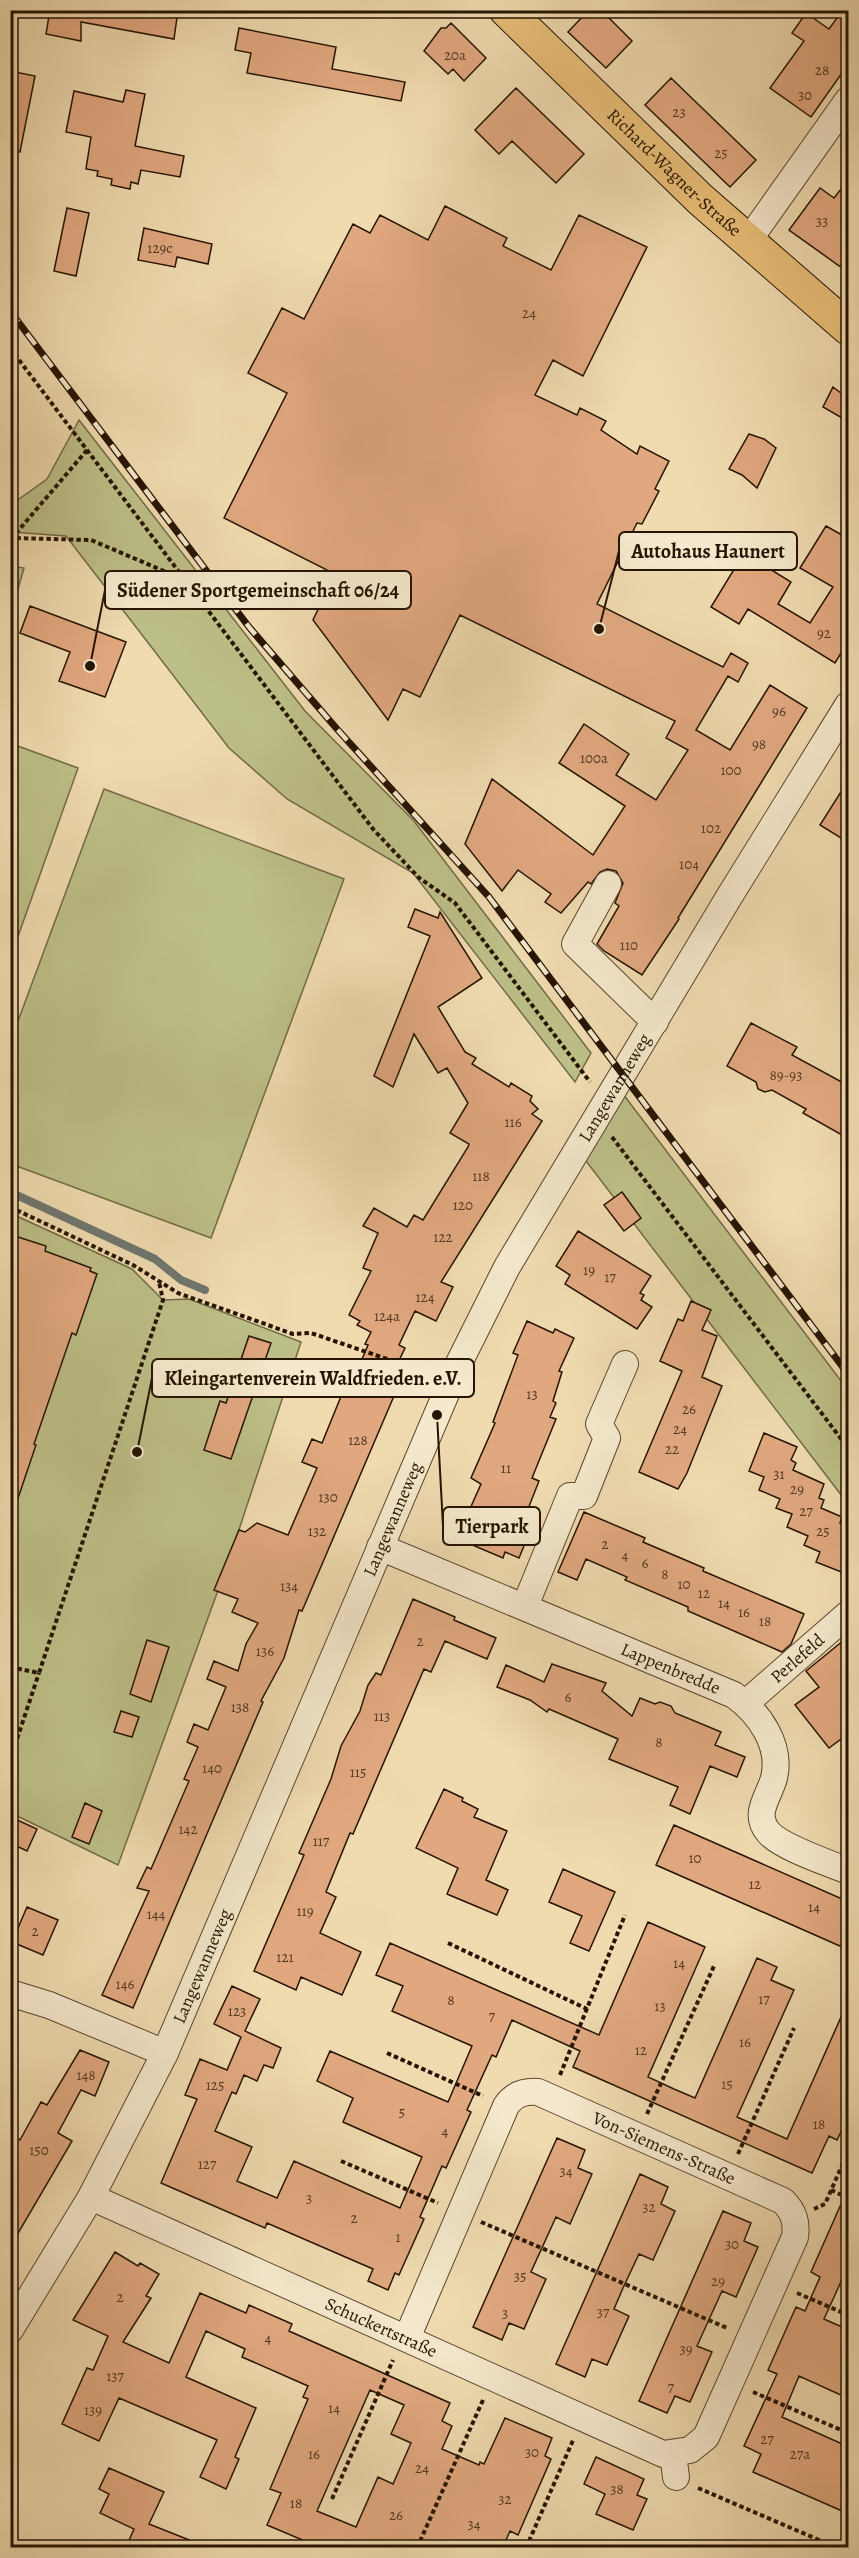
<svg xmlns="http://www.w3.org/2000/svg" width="859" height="2558" font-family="Alegreya,serif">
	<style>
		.green { fill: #bdbf88; stroke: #716a46; stroke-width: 1.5 }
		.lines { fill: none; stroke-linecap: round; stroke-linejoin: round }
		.stream { stroke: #6e766f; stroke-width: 8 }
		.building { fill: #e1a880; stroke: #251403; stroke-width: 1.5; fill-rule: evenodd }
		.minor-casing { stroke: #58462e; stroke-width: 28 }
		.major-casing { stroke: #251403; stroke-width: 35 }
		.path { stroke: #251403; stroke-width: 4; stroke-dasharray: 4.5 3; stroke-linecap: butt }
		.minor { stroke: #f5e8cc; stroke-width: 26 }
		.major { stroke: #e8be78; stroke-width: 33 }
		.rail-casing { stroke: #251403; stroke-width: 7 }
		.rail { stroke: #f5e8cc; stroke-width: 4.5; stroke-dasharray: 14; stroke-linecap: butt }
		.labels { text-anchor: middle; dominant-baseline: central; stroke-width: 4.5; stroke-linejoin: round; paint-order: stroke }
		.number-label { font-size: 15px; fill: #543922 }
		.street-label { font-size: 18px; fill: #251403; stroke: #f5e8cc }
		.leader { fill: none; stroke: #251403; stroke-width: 2 }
		.callout-dot { fill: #251403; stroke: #f5e8cc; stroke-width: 2 }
		.callout { fill: #f5e8cc; stroke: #251403; stroke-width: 2 }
		.callout-label { font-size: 20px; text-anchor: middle; font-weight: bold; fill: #251403 }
	</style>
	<rect width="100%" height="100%" fill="#f0dbb0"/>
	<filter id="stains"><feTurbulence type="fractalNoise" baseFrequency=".00333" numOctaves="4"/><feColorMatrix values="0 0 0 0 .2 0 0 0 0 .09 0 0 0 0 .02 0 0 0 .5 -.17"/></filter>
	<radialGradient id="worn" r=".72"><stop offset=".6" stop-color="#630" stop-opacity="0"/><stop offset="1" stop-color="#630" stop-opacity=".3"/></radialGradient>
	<path class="green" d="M79,420L305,711L414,821L591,1053L575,1082L413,873L287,799L229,748L66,536L11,532V505L47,479Z
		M11,566L24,568L11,613L10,566Z
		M15,745L78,768L11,956L10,756Z
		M104,789L344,879L211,1238L11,1164V1040Z
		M623,1094L848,1390V1504L583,1157Z
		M10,1213L132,1269L163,1300L189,1299L301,1342L228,1563L118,1865L11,1813Z"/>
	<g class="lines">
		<path class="stream" d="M10,1192L155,1259L181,1280L205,1290"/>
	</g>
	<path class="building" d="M50,10H178L174,39L81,22V41L46,34Z
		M589,10H601L632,41L606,68L568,32Z
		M843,10H849V63L811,117L770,88L804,41L792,33L806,13L829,29Z
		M451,23L486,58L464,81L453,69L448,74L424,51L441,28H446Z
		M239,28L336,47L332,69L405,82L401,101L247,73L251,53L235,50Z
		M10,71L35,76L20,152L10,151Z
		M671,78L756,160L730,187L645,105Z
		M516,88L584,154L556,183L512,141L499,154L475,130Z
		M126,90L145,94L135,146L184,156L180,177L141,170L138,184L131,182L130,189L111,185L112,179L97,176L98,171L86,169L91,137L66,132L74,91L123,102Z
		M849,179V273L789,230L820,188L834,198Z
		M445,206L507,238L503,246L551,270L579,215L647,247L583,376L553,360L535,395L577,415L580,408L606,421L601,430L637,454L640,446L669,461L655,489L659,491L642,524L637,523L597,604L723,667L731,653L748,663L738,682L728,676L696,730L730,750L770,685L807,708L678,918L679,919L642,975L604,951L597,944L619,906L615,903L623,883L616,871L607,869L600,872L591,884L588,882L561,913L545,902L551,894L518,870L502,891L465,844L492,779L593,855L625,806L559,763L584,724L629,754L616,775L656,800L688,750L666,738L675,721L460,615L420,697L403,689L388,720L313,620L335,574L224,518L287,393L248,373L282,308L304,319L353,224L370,233L380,215L428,240Z
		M67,208L89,213L76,276L54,271Z
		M144,228L212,244L208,264L177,257L175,267L138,260Z
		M833,387L849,399V422L823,407Z
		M749,434L764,439L776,448L757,488L742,475L729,469Z
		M826,526L849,539V640L835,663L748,609L739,624L711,607L744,553L791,582L778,604L810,623L833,587L800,568Z
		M30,606L126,642L105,697L59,681L70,652L20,633Z
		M849,779V843L820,825Z
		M415,909L438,918L440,912L482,978L438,1007L465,1052L476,1058L472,1064L509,1087L511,1083L532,1096L530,1101L538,1109L532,1114L542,1121L441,1282L453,1287L436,1321L415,1311L399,1345L405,1348L394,1371L403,1375L302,1611L299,1610L284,1658L261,1701L263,1702L133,2008L102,1995L149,1891L137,1888L147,1867L151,1869L189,1781L184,1779L198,1747L187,1742L194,1724L208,1730L226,1687L207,1679L214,1661L238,1671L246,1644L258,1623L232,1612L238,1599L214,1590L239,1530L245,1532L257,1523L288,1535L317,1468L302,1462L312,1439L322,1443L344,1389L349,1392L360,1364L368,1345L365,1344L371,1332L357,1325L360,1321L349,1315L371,1271L363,1268L378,1233L363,1226L374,1208L407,1227L414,1215L423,1220L468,1147L469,1144L450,1133L468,1103L447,1068L438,1073L414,1034L393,1087L374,1076L430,936L408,927Z
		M751,1023L797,1047L792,1055L849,1086V1139L803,1113L806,1109L772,1090L765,1092L758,1089L756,1082L727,1066Z
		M622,1192L641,1218L624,1231L604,1205Z
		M578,1231L651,1276L640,1293L644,1295L641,1300L652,1307L637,1329L565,1284L570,1275L556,1266Z
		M18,1237L46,1246L45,1251L91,1268L90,1271L97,1274L76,1335L72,1333L34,1444L36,1445L14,1510L10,1509V1259Z
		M691,1301L711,1310L702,1330L717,1336L702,1377L722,1386L687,1473L678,1489L639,1472L682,1371L660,1361L678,1319L683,1321Z
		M527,1321L553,1333L555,1329L574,1338L559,1371L562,1372L553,1401L556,1403L550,1417L556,1419L532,1478L539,1481L528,1509L533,1511L521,1539L526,1541L519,1558L505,1552L503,1558L463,1541L475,1513L469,1511L481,1484L471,1478L495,1423L493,1422L518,1355L513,1353Z
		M249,1336L271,1343L231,1459L204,1450L220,1401L226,1403Z
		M764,1433L797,1447L791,1460L796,1463L793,1470L824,1484L819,1498L824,1500L821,1508L842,1517L840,1523L849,1527V1575L816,1562L820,1552L804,1545L808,1536L787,1527L792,1514L776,1508L780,1499L759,1490L764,1477L749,1471Z
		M584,1512L645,1538L643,1542L704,1568L703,1571L804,1614L791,1644L782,1652L688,1611V1607L625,1580L627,1577L586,1559L577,1580L558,1572Z
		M413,1599L455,1617L454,1620L496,1638L487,1659L445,1641L431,1672L424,1669L353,1834L350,1833L326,1892L336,1897L320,1933L361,1952L342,1995L301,1977L296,1990L254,1971L304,1855L299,1853L331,1779L341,1746L360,1711L368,1685L376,1673L381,1675Z
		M849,1636V1733L829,1748L795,1705L819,1687L806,1671Z
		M147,1640L169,1647L151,1702L130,1694Z
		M552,1664L606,1683L602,1691L632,1716L640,1698L655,1704L660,1702L671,1706L675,1713L721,1732L715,1745L745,1757L737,1777L710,1766L690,1814L670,1805L678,1787L609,1759L618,1739L549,1709L547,1712L530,1700L497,1687L506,1665L544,1682Z
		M121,1711L139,1717L132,1737L114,1732Z
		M444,1789L463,1798L462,1801L478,1809L474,1817L507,1831L486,1880L508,1890L497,1915L447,1894L458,1868L416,1848Z
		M85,1803L102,1811L89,1844L72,1837Z
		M15,1819L37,1829L27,1851L10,1843V1829Z
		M674,1825L849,1902V1950L656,1865Z
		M563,1869L615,1892L589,1951L570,1943L582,1916L549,1902Z
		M27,1907L58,1920L43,1955L12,1942Z
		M648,1922L705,1947L648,2077L674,2089L695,2098L757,1958L777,1967L771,1980L794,1990L737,2117L787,2139L849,1999V2115L837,2140L829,2136L812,2173L573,2067L580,2051L512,2020L496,2057L492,2055L467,2110L471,2112L446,2168L442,2166L420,2217L424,2219L399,2275L395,2273L388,2290L368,2281L373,2269L267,2223L265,2228L161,2183L197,2099L185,2095L200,2059L227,2070L241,2037L214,2024L232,1986L260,1999L245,2031L281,2048L273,2068L264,2065L257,2081L244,2075L236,2094L232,2092L215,2131L252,2147L237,2181L277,2198L294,2161L400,2208L422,2157L343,2122L353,2098L317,2081L330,2051L448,2102L472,2046L392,2011L403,1986L376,1975L390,1943L599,2035Z
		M80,2050L109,2062L95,2096L81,2090L58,2133L72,2141L10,2247V2134L20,2140L41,2102L47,2105Z
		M557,2138L585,2150L578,2168L592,2174L570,2224L556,2217L531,2272L546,2279L524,2329L509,2323L502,2340L473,2327Z
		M640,2174L668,2187L661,2204L675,2211L653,2260L639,2254L623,2288L614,2309L629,2316L607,2365L592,2359L585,2377L556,2364Z
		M849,2186V2264L824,2319L849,2330V2383L843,2396L799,2376L782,2417L849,2447V2514L753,2472L761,2454L744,2446L777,2374L768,2370L796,2307L805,2311L820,2277L811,2272Z
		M723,2211L751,2223L744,2241L758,2247L736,2297L722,2291L697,2346L712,2352L690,2402L675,2396L667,2413L639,2401Z
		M115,2252L138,2266L140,2263L159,2274L146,2296L151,2298L123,2342L169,2363L200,2293L246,2313L249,2305L292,2324L289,2331L450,2403L442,2421L452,2426L442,2449L479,2465L480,2462L484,2464L505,2418L552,2438L545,2456L551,2459L518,2535L510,2531L503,2547H319L267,2525L281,2493L270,2489L308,2399L303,2397L308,2386L242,2357L245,2349L206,2331L186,2377L256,2408L235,2457L239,2459L226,2489L200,2477L217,2440L119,2398L99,2441L62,2424L87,2368L93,2370L108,2336L73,2320ZM370,2390L404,2405L391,2434L411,2443L393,2484L378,2477L356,2527L317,2511Z
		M596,2457L644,2479L637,2495L647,2499L633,2530L596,2514L605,2494L584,2484Z
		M109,2468L164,2492L149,2524L207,2547H126L134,2529L100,2513L109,2494L99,2489Z"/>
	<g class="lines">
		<defs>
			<g id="minor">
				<path d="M748,241L848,100"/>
				<path d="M608,884L575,944L655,1022"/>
				<path id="s1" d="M380,1547L734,1695C759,1713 782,1745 774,1778C769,1797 752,1814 769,1833C783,1848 829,1863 848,1871"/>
				<path d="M525,1606L570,1496H584L607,1438L599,1424L625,1364"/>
				<path id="s2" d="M746,1703L848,1614"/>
				<path d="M10,1993L49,2005L165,2053"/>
				<path id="s3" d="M91,2197L663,2454L690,2450L706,2437L795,2237C797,2222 794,2212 783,2201L538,2092C524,2091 514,2094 506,2106L407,2338"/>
				<path id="s4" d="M10,2330L91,2197L165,2053L459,1363L507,1267L729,897L848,705"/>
				<path d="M673,2454L676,2477"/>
			</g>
			<g id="major">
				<path id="s5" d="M506,10L700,199L848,328"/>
			</g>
		</defs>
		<use href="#minor" class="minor-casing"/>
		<use href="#major" class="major-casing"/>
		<path class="path" d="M10,348L373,829L418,877L455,903L590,1082
			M87,450L12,538L91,540L185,580
			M612,1137L848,1448
			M10,1207L133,1265L178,1293L293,1334L311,1333L428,1373
			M10,1667L39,1673L163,1300L159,1282
			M10,1760L39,1673
			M448,1943L587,2009
			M387,2053L483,2096
			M560,2075L625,1915
			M647,2114L714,1966
			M738,2154L794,2028
			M341,2161L438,2203
			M831,2190L848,2198
			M814,2209L825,2204L848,2152
			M481,2222L727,2328
			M797,2293L848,2315
			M753,2392L848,2433
			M698,2488L819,2540L828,2548
			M332,2499L393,2360
			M417,2548L483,2400
			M526,2548L574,2438"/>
		<use href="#minor" class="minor"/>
		<use href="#major" class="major"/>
		<defs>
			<path id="rail" d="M10,311L249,627L337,729L489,897L848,1374"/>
		</defs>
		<use href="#rail" class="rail-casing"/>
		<use href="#rail" class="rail"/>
	</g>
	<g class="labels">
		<g class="number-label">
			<text x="455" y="55">20a</text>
			<text x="822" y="70">28</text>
			<text x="805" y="95">30</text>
			<text x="679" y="112">23</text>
			<text x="721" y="153">25</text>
			<text x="822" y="221">33</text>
			<text x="160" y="248">129c</text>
			<text x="529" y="313">24</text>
			<text x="824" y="633">92</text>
			<text x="779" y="711">96</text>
			<text x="759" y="744">98</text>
			<text x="594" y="758">100a</text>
			<text x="731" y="770">100</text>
			<text x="711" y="828">102</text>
			<text x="689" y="864">104</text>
			<text x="629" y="945">110</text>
			<text x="786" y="1075">89-93</text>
			<text x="513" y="1122">116</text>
			<text x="481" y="1176">118</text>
			<text x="463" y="1205">120</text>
			<text x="443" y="1237">122</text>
			<text x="589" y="1270">19</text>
			<text x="610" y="1277">17</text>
			<text x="425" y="1297">124</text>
			<text x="387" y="1316">124a</text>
			<text x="532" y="1394">13</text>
			<text x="689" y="1409">26</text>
			<text x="680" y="1429">24</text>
			<text x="358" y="1440">128</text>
			<text x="672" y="1449">22</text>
			<text x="506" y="1468">11</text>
			<text x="779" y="1474">31</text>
			<text x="797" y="1489">29</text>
			<text x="328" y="1497">130</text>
			<text x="806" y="1511">27</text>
			<text x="317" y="1531">132</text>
			<text x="823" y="1531">25</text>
			<text x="605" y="1544">2</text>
			<text x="625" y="1555">4</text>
			<text x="645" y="1563">6</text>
			<text x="665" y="1574">8</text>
			<text x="684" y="1584">10</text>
			<text x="289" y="1586">134</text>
			<text x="704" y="1593">12</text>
			<text x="724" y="1603">14</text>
			<text x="744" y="1612">16</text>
			<text x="765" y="1621">18</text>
			<text x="420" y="1641">2</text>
			<text x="265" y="1651">136</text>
			<text x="568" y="1697">6</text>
			<text x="240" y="1707">138</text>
			<text x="382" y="1716">113</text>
			<text x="659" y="1742">8</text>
			<text x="212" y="1768">140</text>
			<text x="358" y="1772">115</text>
			<text x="188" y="1829">142</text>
			<text x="321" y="1841">117</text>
			<text x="695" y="1858">10</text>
			<text x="755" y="1884">12</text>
			<text x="814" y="1907">14</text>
			<text x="305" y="1911">119</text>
			<text x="156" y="1914">144</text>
			<text x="35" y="1931">2</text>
			<text x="285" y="1957">121</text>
			<text x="679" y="1963">14</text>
			<text x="125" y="1984">146</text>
			<text x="764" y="1999">17</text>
			<text x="451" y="2000">8</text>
			<text x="660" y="2006">13</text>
			<text x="237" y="2011">123</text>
			<text x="492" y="2016">7</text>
			<text x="745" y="2042">16</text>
			<text x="641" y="2050">12</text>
			<text x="86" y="2075">148</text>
			<text x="727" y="2084">15</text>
			<text x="215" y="2085">125</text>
			<text x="402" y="2112">5</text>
			<text x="819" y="2124">18</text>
			<text x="445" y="2131">4</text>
			<text x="39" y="2150">150</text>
			<text x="207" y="2164">127</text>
			<text x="566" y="2171">34</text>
			<text x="309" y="2198">3</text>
			<text x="649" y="2207">32</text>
			<text x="354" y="2218">2</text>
			<text x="398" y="2237">1</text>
			<text x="732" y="2244">30</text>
			<text x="520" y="2276">35</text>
			<text x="718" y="2281">29</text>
			<text x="120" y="2297">2</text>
			<text x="603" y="2312">37</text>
			<text x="505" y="2313">3</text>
			<text x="268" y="2338">4</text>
			<text x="686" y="2349">39</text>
			<text x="115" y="2376">137</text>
			<text x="671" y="2387">7</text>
			<text x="334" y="2408">14</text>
			<text x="93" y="2410">139</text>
			<text x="767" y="2439">27</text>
			<text x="532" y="2452">30</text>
			<text x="314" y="2454">16</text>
			<text x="800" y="2454">27a</text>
			<text x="422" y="2468">24</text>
			<text x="617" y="2489">38</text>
			<text x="505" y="2499">32</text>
			<text x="296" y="2503">18</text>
			<text x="396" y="2515">26</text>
			<text x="474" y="2524">34</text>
		</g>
		<g class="street-label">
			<text stroke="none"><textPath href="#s5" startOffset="234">Richard-Wagner-Straße</textPath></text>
			<text stroke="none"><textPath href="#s4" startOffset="1384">Langewanneweg</textPath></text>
			<text stroke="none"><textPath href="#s4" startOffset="898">Langewanneweg</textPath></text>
			<text stroke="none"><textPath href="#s2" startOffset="68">Perlefeld</textPath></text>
			<text stroke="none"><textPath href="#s1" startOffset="315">Lappenbredde</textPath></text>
			<text stroke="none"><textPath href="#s4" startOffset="412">Langewanneweg</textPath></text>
			<text transform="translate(664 2148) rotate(24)">Von-Siemens-Straße</text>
			<text stroke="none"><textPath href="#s3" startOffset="318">Schuckertstraße</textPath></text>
		</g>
	</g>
	<path class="leader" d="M599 629L619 551M90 666L105 590M137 1452L152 1378M437 1415L443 1526"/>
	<g class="callout-dot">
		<circle cx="599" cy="629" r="6"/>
		<circle cx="90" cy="666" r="6"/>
		<circle cx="137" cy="1452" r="6"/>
		<circle cx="437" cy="1415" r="6"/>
	</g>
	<g class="callout">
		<rect x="619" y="532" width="178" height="38" rx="6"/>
		<rect x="105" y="571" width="306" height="38" rx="6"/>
		<rect x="152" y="1359" width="322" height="38" rx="6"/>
		<rect x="443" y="1507" width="97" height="38" rx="6"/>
	</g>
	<g class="callout-label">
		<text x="708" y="558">Autohaus Haunert</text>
		<text x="258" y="597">Südener Sportgemeinschaft 06/24</text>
		<text x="313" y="1385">Kleingartenverein Waldfrieden. e.V.</text>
		<text x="492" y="1533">Tierpark</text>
	</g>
	<rect width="859" height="2558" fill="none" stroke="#f0dbb0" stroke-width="36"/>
	<rect x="12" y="12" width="835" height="2534" fill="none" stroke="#251403" stroke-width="3"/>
	<rect x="18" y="18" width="823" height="2522" fill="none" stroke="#251403" stroke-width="1.5"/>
	<rect width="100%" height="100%" filter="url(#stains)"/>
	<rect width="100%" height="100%" fill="url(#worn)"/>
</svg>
